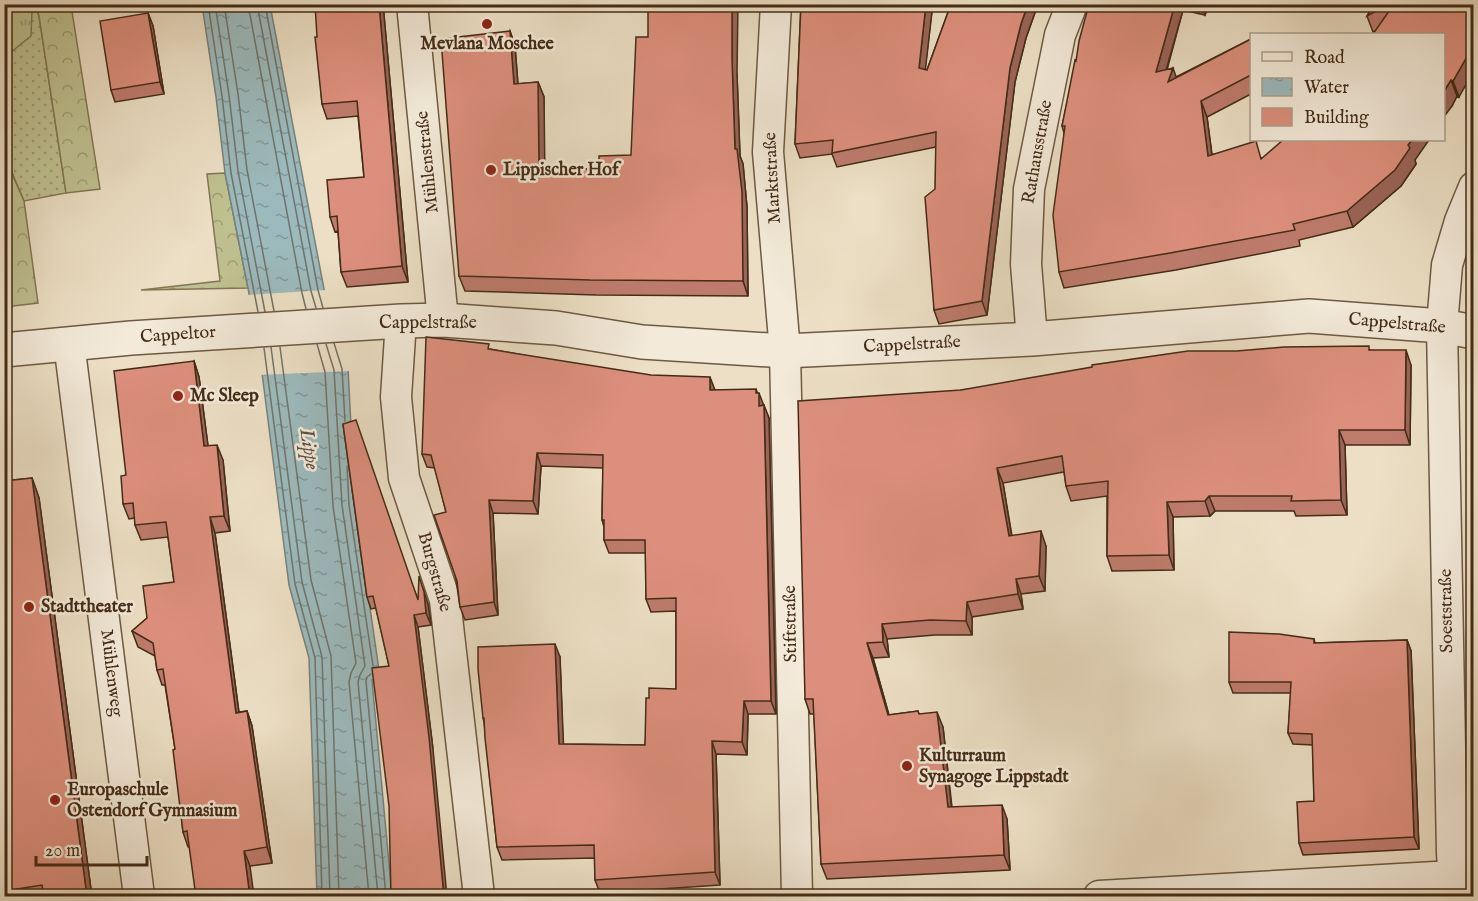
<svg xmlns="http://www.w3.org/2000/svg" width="1478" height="901" font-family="'IM FELL English',serif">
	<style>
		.grass { fill: url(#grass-dots); stroke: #827654; stroke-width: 1.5 }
		.forest { fill: url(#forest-crowns); stroke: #827654; stroke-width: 1.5 }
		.park { fill: url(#park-tufts); stroke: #827654; stroke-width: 1.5 }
		.water { fill: url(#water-ripples); stroke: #79817b; stroke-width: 1.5 }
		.pier { fill: #ecdfc5 }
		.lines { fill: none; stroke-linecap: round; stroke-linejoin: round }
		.shore { stroke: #70736a; stroke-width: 1.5 }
		.minor-casing { stroke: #6e5942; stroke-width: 33 }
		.tertiary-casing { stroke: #6e5942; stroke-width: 36 }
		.minor { stroke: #f3ead9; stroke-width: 30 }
		.tertiary { stroke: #f3ead9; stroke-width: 33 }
		.wall { fill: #be7b6c; stroke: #442c17; stroke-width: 1.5 }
		.shaded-wall { fill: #9b6458; stroke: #442c17; stroke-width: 1.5 }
		.building { fill: #dd8f7d; stroke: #442c17; stroke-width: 1.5 }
		.poi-dot { fill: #8f2418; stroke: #f3ead9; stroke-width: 2 }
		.labels { text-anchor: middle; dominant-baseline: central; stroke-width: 5; stroke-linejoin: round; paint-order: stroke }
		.poi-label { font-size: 18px; font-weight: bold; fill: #442c17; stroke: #f3ead9; text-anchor: start }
		.street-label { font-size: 18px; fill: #442c17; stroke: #f3ead9 }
		.water-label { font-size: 20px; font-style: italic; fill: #5a5040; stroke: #f3ead9 }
	</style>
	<defs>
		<pattern id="grass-dots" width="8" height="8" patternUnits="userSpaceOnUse" patternTransform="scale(1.5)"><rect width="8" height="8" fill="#bfc090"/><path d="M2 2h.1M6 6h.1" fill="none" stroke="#9d9c75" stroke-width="1.8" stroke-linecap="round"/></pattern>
		<pattern id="forest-crowns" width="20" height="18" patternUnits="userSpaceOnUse" patternTransform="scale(1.5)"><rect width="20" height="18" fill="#bfc090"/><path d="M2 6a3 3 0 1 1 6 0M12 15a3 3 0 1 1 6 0" fill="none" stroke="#9d9c75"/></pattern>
		<pattern id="park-tufts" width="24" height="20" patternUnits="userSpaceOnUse" patternTransform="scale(1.5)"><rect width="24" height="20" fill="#bfc090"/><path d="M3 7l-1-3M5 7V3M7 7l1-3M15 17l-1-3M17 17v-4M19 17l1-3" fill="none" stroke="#9d9c75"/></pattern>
		<pattern id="water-ripples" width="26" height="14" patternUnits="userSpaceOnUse" patternTransform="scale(1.5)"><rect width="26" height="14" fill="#9cbabd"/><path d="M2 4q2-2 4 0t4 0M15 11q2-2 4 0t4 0" fill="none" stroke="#819799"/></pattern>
	</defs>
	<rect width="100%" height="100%" fill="#ecdfc5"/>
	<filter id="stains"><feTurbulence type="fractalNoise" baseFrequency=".00333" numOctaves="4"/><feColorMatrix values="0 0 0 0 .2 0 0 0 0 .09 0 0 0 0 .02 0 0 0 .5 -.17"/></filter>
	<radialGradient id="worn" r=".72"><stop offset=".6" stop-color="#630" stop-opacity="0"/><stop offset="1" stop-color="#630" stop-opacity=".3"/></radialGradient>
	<path class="grass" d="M4,5H35L39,16L66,193L24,201L5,156Z"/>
	<path class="forest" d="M35,5H71L100,189L66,193L39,16Z
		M4,156L24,201L38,303L5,307Z
		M225,173L248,288L141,290L220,281L207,174Z"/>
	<path class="park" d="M5,4L26,5L32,10L31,36L5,57Z"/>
	<path class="water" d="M202,5H270L324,289L348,368L355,504L380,677L372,680L392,896H317L309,658L289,585L262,373L248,288L225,173L216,97Z"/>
	<path class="pier" d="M327,290L351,371L259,375L246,295Z"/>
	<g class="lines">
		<path class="shore" d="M208,4L222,96L231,173L258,312
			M215,4L229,95L238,171L265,312
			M224,4L238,94L247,170L274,311
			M248,4L302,293L306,309
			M257,4L311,291L316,308
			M265,4L318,290L323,308
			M334,343L342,369L345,421
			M317,344L325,372L333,506L356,663L351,673L349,682L369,896
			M326,344L334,370L342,505L365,666L360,675L358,682L378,896
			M271,347L302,582L322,657L330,896
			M280,347L311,580L331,656L339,896
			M264,348L295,584L315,658L322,896
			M347,466L349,505L373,666
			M371,674L367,677L366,681L386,896"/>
		<defs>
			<path id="minor" d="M412,4L443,320
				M776,4L768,152L785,351L797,896
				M401,321L396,397L404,478L445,600L479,896
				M1032,339L1026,264L1029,189L1060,35L1072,4
				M69,343L139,896
				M1099,896L1453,876
				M1455,896L1452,853L1442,326L1447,265L1460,221L1474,187"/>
			<path id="tertiary" d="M4,350L131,338L401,321L443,320L556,328L642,342L785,351L1032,339L1309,316L1442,326L1474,332"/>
		</defs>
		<use href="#minor" class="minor-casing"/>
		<use href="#tertiary" class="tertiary-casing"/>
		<use href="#minor" class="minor"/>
		<use href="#tertiary" class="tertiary"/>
	</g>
	<path class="wall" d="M383,4L408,282L347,287L341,272L338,231L335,232L330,217L364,177L358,116L327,119L322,104L317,37Z
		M801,4H929L932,11L925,69L927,70L951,4H1038L1026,38L1015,82L987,315L939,324L934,310L936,147L837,167L832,154L800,158L795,144Z
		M1089,4H1209L1205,15L1183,10L1167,70L1176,77L1251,39V94L1207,117L1212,154L1262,158L1415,160L1416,164L1401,186L1353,227L1299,240L1300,246L1176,270L1064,288L1059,272L1064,133L1062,126Z
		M1374,4H1473L1459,97L1457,96L1452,106L1375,31L1373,32L1367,16Z
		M148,13L153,26L164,94L115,102L111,90Z
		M510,31L515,46L518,84L538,82L544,97V168L599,169L631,155L737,74L740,156L743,164L747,207L748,296L596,295L465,291L459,276Z
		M1473,247V294L1467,275Z
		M490,349L715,390L757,393L769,418L776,714H748L747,755L716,754L720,885L600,893L595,880V858L502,860L497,847L484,722L483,718L560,657L563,744L645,745L649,698L676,689V611L651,612L646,599V553H609L604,540V527L602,520L603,468L541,466L538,514L493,513L498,615L465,620L460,607L446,512L435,468L427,467L422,454Z
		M1370,350L1411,365L1410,445H1345L1347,515L1296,516L1294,511H1215L1210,516L1173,517L1174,570L1112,571L1107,556V496L1071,501L1066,486L1064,472L1003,483L1012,536L1046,546L1045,591L1021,594L1023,609L972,617V635H935L887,639L889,657L873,658L889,715L918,711L919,714L943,727L952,807L1007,819L1010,870L827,879L821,864L814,714H810L805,699L961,390Z
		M194,361L199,377L208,446L223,460L230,531L215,533L239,712L247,711L252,726L272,863L250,866L188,847L183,832L175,749L165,685H162L157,670L155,656L138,647L132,631L147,618L174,582L168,537L141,540L135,525V518L129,519L123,504L126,475Z
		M343,424L418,599L428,604L431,625L418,627L433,749L389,666L376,608L371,609L367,597Z
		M32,478L39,498L92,897H4V481Z
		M1314,639L1315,643L1407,640L1411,651L1419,849L1303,855L1299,843L1314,801L1313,745L1293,744L1288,733L1291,693H1233L1229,682Z"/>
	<path class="shaded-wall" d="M379,4H383L408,282L402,266Z
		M732,4H738L737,74L740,156L743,164L747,207L748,296L743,281L735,149L732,59Z
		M926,4H929L932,11L924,82L919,68Z
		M1028,4H1038L1026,38L1015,82L987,315L982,301L1010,68L1021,24Z
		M1175,4H1181L1183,10L1161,88L1156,72Z
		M1201,4H1209L1205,15Z
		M148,13L153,26L164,94L160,82Z
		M510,31L515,46L519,99L514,84Z
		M1473,46V72L1459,97L1453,81Z
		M1173,68L1179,85L1168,82Z
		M1451,80L1457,96L1452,106L1443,118V93Z
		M538,82L544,97L545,183L539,168Z
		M1201,101L1207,117L1214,172L1208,156Z
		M1412,140H1429L1415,160L1416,164L1401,186L1353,227L1347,211L1408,145Z
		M1406,350L1411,365L1410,445L1405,430Z
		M194,361L199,377L210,461L204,446Z
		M710,377L715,390H710Z
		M756,389L759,397V393L764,406H759Z
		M764,405L769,418L776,714L771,701Z
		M1339,430L1345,445L1347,515L1341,500Z
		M217,445L223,460L230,531L224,516Z
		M537,453L541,466L538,514L533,501Z
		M997,468L1003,483L1014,551L1009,536Z
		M32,478L39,498L92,897H87Z
		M1209,496L1215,511L1210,516L1205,501Z
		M489,500L493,513L498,615L494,602Z
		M1167,502L1173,517L1174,570L1169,555Z
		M210,517L215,533L241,728L236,713Z
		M1041,531L1046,546L1045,591L1039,576Z
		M1016,579L1021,594L1023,609L1018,594Z
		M423,588L428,604L431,625L426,613Z
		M967,602L972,617V635L966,621Z
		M414,615L418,627L433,749L447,897H444Z
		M882,624L887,639L889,657L883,642Z
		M1407,640L1411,651L1419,849L1414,837Z
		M867,643L873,658L893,730L888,715Z
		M555,644L560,657L564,757L559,744Z
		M744,701L748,714L747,755L742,742Z
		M247,711L252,726L272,863L267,847Z
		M937,712L943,727L953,822L948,807Z
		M712,741L716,754L720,885L715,872Z
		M1002,805L1007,819L1010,870L1004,855Z
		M244,851L250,866L254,897H250Z"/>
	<path class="building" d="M315,4H379L402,266L341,272L337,216L330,217L327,180L364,177L357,101L322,104L315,37H317Z
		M648,4H732V59L735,149H737L742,192L743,281L590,280L459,276L441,39L510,31L514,84L538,82L539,168L599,169V156L631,155L636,37H648Z
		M801,4H926L919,68L927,70L951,4H1028L1021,24L1010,68L982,301L934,310L925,197L935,189L936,132L832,153L833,140L795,144Z
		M1089,4H1175L1156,72L1173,68L1168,82L1251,39V75L1201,101L1208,156L1256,141L1261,159L1283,140H1412L1408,145L1410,148L1395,170L1347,211L1293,224L1295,230L1170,253L1059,272L1053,215L1065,126H1062L1075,60L1076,61L1079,41Z
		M1374,4H1389L1367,16Z
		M1394,4H1473V46L1453,81L1451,80L1443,93V34H1373Z
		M148,13L160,82L111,90L100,21Z
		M1473,247V277L1467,275Z
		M426,337L489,344L488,349L651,375L710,377V390L756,389V393H759V406L764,405L771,701H744L742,742L712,741L715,872L595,880L594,845L497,847L485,738L484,718H483L478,669V647L555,644L559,744L645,745L646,698H649V688L676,689V598L646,599L645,540H604V520H602L603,455L537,453L533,501L489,500L494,602L460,607L457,581L434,515L446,512L431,455L422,454Z
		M1369,346V350H1406L1405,430H1339L1341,500L1291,501L1292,496H1209L1205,501L1167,502L1169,555L1107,556L1108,481L1066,486L1062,456L997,468L1009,536L1041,531L1039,576L1016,579L1018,594L967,602L966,621L930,620L882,624L883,642L867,643L888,715L918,711L919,714L937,712L948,807L1002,805L1004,855L821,864L813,699H805L798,401L961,390L1092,367V365L1188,351H1237L1284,347Z
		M194,361L204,446L217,445L224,516L210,517L236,713L247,711L267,847L244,851L250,897H196L187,831L183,832L173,750L175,749L163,669L157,670L153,643L132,631L147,618L143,586L174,582L166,522L135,525L133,503L123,504L121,476L126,475L114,371Z
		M356,420L418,600L419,576L424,592L426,613L414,615L429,737L444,897H391L389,806L372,668L389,666L373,596L367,597L343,424Z
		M32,478L87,897H44L42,885L4,891V481Z
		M1467,505H1473V676V675Z
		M1229,632L1279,634L1314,639V643L1407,640L1414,837L1299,843L1297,802L1314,801L1312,734L1288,733L1291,682H1229Z"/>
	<g class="poi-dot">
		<circle cx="487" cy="24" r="6"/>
		<circle cx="491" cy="170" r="6"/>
		<circle cx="178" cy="396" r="6"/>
		<circle cx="29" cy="607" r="6"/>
		<circle cx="907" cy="766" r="6"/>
		<circle cx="55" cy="800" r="6"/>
	</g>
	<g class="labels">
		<g class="poi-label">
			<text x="487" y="44" text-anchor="middle">Mevlana Moschee</text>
			<text x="503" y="170">Lippischer Hof</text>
			<text x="190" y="396">Mc Sleep</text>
			<text x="41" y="607">Stadttheater</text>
			<text x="919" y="756">Kulturraum<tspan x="919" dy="21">Synagoge Lippstadt</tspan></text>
			<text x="67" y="790">Europaschule<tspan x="67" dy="21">Ostendorf Gymnasium</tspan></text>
		</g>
		<g class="street-label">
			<text transform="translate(1038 152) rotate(-80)">Rathausstraße</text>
			<text transform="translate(428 162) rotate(-96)">Mühlenstraße</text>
			<text transform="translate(773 178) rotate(-93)">Marktstraße</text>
			<text x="428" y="323">Cappelstraße</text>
			<text transform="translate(1397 324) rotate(5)">Cappelstraße</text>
			<text transform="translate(178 335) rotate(-4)">Cappeltor</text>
			<text transform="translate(912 345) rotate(-3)">Cappelstraße</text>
			<text transform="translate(434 572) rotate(74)">Burgstraße</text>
			<text transform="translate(1447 611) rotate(-91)">Soeststraße</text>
			<text transform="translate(791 624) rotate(-91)">Stiftstraße</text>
			<text transform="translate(111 673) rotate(83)">Mühlenweg</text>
		</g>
		<g class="water-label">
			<text transform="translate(309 449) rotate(81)">Lippe</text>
		</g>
	</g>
	<rect width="1478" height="901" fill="none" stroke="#ecdfc5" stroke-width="24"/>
	<rect x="6" y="6" width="1466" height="889" fill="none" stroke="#442c17" stroke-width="3"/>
	<rect x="12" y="12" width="1454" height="877" fill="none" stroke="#442c17" stroke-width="1.5"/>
	<rect x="1250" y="33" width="195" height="108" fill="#f3ead9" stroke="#ad9e8b" stroke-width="1.5"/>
	<rect x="1262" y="52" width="30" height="9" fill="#f3ead9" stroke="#ad9e8b" stroke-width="1.5"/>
	<text x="1304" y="63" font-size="18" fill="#442c17">Road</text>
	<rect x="1262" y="78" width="30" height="18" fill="url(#water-ripples)" stroke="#ad9e8b" stroke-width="1.5"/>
	<text x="1304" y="93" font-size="18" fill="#442c17">Water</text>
	<rect x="1262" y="108" width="30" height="18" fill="#dd8f7d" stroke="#ad9e8b" stroke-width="1.5"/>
	<text x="1304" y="123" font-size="18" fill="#442c17">Building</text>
	<path d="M36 856v9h111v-9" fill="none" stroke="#442c17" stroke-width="3"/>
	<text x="45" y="856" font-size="18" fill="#442c17" stroke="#f3ead9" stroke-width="4.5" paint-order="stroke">20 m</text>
	<rect width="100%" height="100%" filter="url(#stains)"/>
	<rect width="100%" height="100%" fill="url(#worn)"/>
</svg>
